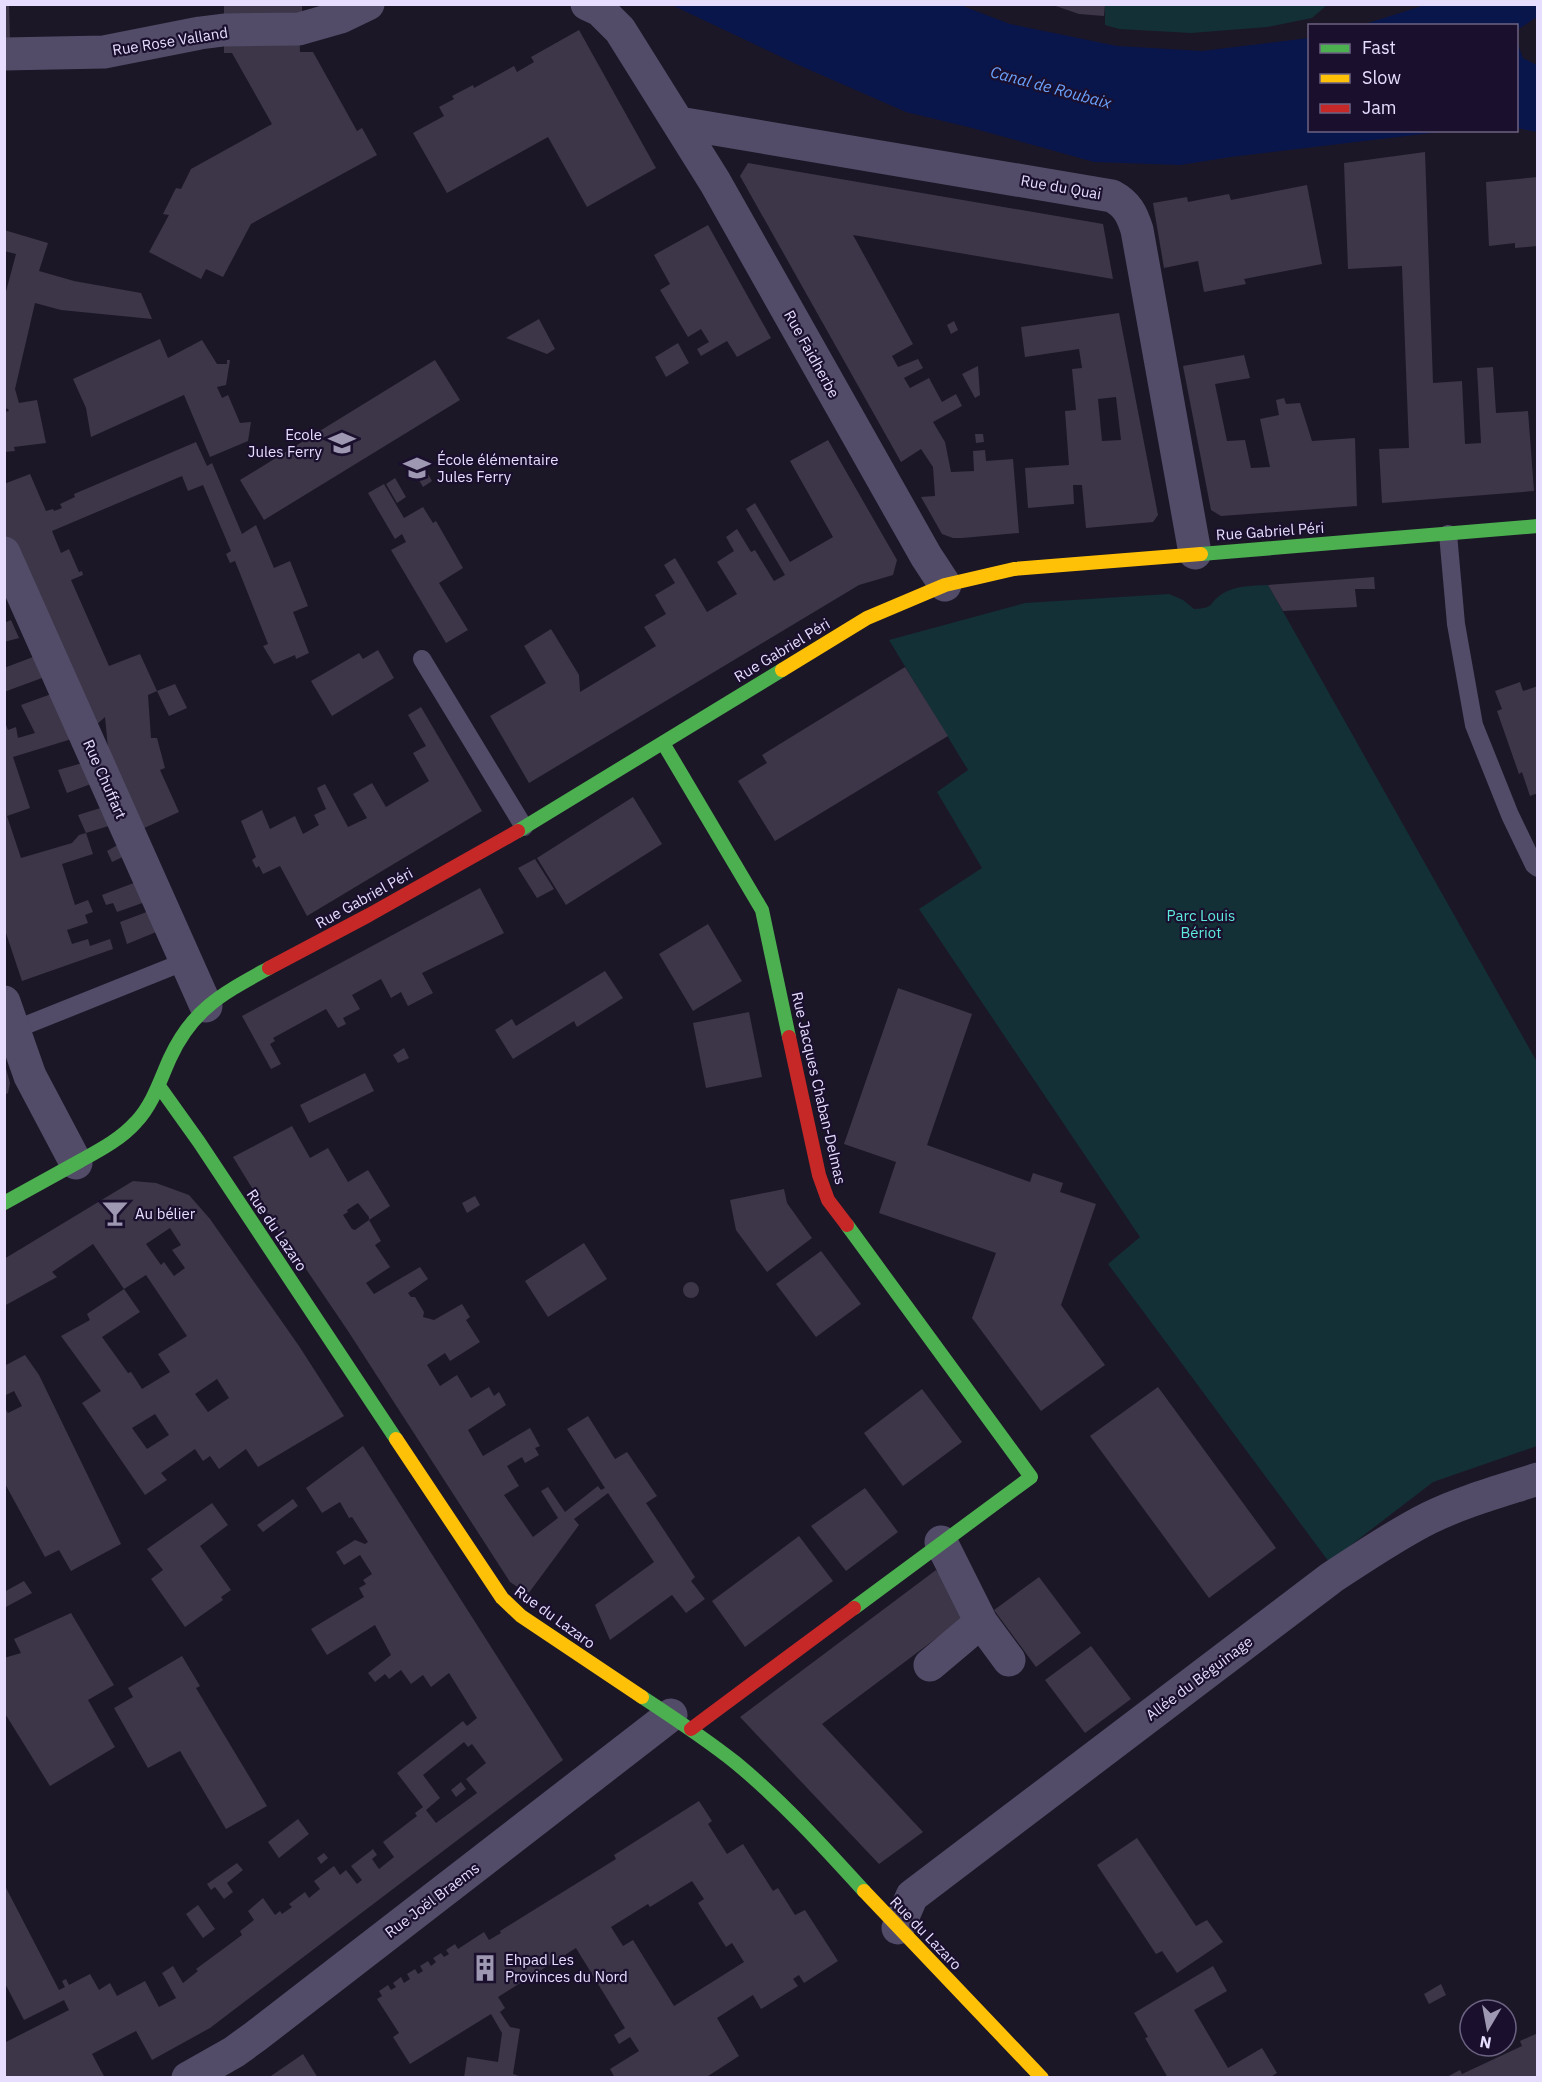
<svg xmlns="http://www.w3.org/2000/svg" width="1542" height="2082" font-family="'IBM Plex Sans',sans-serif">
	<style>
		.green { fill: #133037 }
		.water { fill: #09164c }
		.building { fill: #3c3648; fill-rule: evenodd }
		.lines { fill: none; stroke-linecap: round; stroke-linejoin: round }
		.lane { stroke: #524c68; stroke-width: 18 }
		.street { stroke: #524c68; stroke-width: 33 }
		.fast { stroke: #4caf50; stroke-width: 14 }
		.slow { stroke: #ffc107; stroke-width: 14 }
		.jam { stroke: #c62828; stroke-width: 14 }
		.labels { text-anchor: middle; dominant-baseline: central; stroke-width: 4.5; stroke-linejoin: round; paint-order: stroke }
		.street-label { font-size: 15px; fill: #e6ddff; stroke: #1a102e }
		.poi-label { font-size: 15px; fill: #e6ddff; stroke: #1a102e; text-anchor: start }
		.park-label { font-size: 15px; fill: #5eeadd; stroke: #1a102e }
		.water-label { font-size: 16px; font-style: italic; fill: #6ba3ff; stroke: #1a102e }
	</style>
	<rect width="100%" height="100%" fill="#1c1727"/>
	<path class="green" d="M1105,5H1327L1312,18L1267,27L1191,33L1119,29L1105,25Z
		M1268,585L1537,1062V1446L1433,1482L1329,1562L1108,1264L1140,1237L919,909L982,868L937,792L968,770L889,640L1025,603L1169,594L1183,600L1194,609C1216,608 1207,604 1222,594C1236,585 1252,586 1268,585Z"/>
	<path class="water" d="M672,5H960L1010,24L1117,46L1202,51L1309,38L1310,130L1448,131L1231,157L1180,165L1094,162L972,128L906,112L794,63Z
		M1425,5H1537V17L1517,30L1516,26L1362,25Z
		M1517,42L1523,58L1537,65V132L1517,128Z"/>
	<path class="building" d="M4,4H9L10,40H4Z
		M224,4H302V14H299L300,52H313L357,131L362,128L377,155L251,224L223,277L206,269L201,279L149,252L169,215L163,214L176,188L181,189L191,169L272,124L232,53H224Z
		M1050,4H1105L1104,16L1079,14Z
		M579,30L656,168L587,207L548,137L447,193L413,133L444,116L439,107L454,99L452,96L473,85L474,88L514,66L517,72L534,62L531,57Z
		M1425,152L1433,383L1462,381L1465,444L1481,443L1477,368L1493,367L1496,413L1528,411L1534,491L1382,503L1379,449L1409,448L1402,266L1348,269L1344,163Z
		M748,163L1103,224L1113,279L853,235L913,344L892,356L898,367L918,359L923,368L904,378L910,388L929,378L942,402L956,394L962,406L933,422L945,442L951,472L974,471L973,451L985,450L986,461L1013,459L1019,533L962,538H953L942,534L921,497L935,496L933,467L921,449L901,462L740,176Z
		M1538,177V246L1515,248V243L1489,246L1486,182Z
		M1307,185L1322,264L1244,279L1246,284L1204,292L1198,261L1164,268L1153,203L1187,197L1188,202L1229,194L1231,200Z
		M708,225L771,338L737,357L727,341L701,356L697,349L709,342L701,329L688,337L660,290L670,284L654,255Z
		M4,230L48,243L39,271L74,281L141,293L152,319L61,310L35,303L15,389L19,403L37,400L46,443L14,447L15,451L4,452V412L9,411L8,409L4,408V299L16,254L4,251Z
		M1119,313L1158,515L1153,522L1086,528L1082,485H1073L1074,504L1028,508L1025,468L1069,465L1065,411L1076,410L1072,369L1082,368L1079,349L1025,357L1021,327ZM1116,397L1121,440L1102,441L1098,399Z
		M539,319L555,349L547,354L506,338Z
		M954,321L958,330L951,334L947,325Z
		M160,339L168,358L202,340L217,364H227V360H230L226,385L217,387L222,398L228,395L240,423L251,422L248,441L210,457L184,395L91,437L86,408L73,379Z
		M678,343L689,363L666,377L655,357Z
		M1244,355L1250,378L1215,384L1227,441L1245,440L1251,468L1270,467L1260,419L1279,415L1276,400L1284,398L1286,404L1300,403L1312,441L1355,438L1357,506L1221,516L1211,510L1183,366Z
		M435,360L460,400L264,520L240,480Z
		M978,366L980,395L975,398L962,374Z
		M975,434H983L984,442L976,443Z
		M828,440L897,560L893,575L859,585L529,783L490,716L546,683L524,646L551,629L579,675L580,692L656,646L644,627L666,614L655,595L675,583L664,565L675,558L707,612L737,594L717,562L734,551L726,537L737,529L751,552L755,550L774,581L785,575L746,509L755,503L790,562L833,537L790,461Z
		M196,442L207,466L212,463L242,534L256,525L274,568L290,561L308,606L293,612L309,653L296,659L295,655L274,664L263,646L268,644L235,561L230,563L226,554L231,551L203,485L188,491L182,476L52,531L61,553L69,549L79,572L82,571L83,575L71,580L109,666L140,654L157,691L148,695L151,738H157L165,768L160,770L179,812L142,829L109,758L105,717L93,728L4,533V484L30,474L46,511L53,509L54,511L62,508L60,504L75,497L74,494Z
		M421,462L432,481L423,487L412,468Z
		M395,478L406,497L397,503L386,484Z
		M384,484L404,518L423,507L433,523L436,521L463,568L439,583L468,630L446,643L391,550L406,542L402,534L395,539L368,493Z
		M1374,577L1375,589H1355L1357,607L1283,611L1268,585Z
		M11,620L19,638L4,642V623Z
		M378,650L394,678L332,716L311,681L359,653L363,659Z
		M33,657L42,678L4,692V668Z
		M905,667L948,736L775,841L738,781L767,763L762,755Z
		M1520,682L1523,691L1538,686V793L1530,796L1522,772L1519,774L1497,711L1502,709L1495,691Z
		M175,684L187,708L169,716L157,691Z
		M54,693L75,738L13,757L30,808L7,816L21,858L72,843L79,835L86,833L93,854L62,864L75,905L88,900L93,912L85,915L88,923L67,930L72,944L88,939L90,946L110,939L113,949L22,981L4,927V720L8,730L16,727L18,738L35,733L21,705Z
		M421,707L482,811L307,916L280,866L263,874L259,866L256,868L252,860L256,857L241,821L262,810L270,829L295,816L303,834L319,825L314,815L326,809L317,788L325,784L348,827L367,818L353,794L372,783L386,807L429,781L413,753L426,746L408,715Z
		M86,762L96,782L67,793L58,770Z
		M633,797L662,844L566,905L537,858Z
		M107,806L115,824L86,833L78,815Z
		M121,843L127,855L112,862L107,851Z
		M535,859L554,889L537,898L518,868Z
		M139,881L148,901L117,912L113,903L106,905L102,895Z
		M480,888L504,933L422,973L433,993L408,1006L401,992L391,998L381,979L352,995L360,1009L343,1018L346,1024L338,1028L326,1009L273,1038L275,1041L270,1044L281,1064L271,1069L242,1016Z
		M152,910L161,930L127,944L120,922Z
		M708,924L742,981L693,1011L659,954Z
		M605,971L623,998L577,1027L574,1021L513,1059L495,1030L512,1019L516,1026Z
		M898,988L972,1014L927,1145L1030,1182L1033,1173L1063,1183L1060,1192L1096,1204L1061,1305L1105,1365L1041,1411L972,1318L996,1253L879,1213L896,1162L844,1144Z
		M749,1012L762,1077L706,1088L693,1023Z
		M404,1048L409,1058L398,1063L393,1055Z
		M5,1065L10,1083L8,1093L4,1095Z
		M365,1073L374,1091L309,1123L300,1105Z
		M292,1126L310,1158L328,1148L348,1182L368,1170L390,1206L369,1220V1217L358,1203L347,1210L348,1212L343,1215L352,1229L355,1230L369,1220L381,1241L375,1245L390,1267L366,1283L374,1294L420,1267L428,1279L408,1293L411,1297H415L424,1312L423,1317L434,1320L462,1304L470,1317L466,1320L480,1342L450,1361L445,1353L427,1365L440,1386L457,1375L471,1398L489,1387L494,1396L499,1392L506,1405L468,1430L483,1456L530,1428L540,1446L535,1448L539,1455L525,1463L522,1457L507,1466L519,1486L504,1495L533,1537L558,1518L541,1491L548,1487L565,1512L598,1486L601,1490L605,1488L567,1429L588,1416L615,1459L627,1452L657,1496L646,1503L695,1577L691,1581L705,1599L686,1613L672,1595L610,1640L595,1605L654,1562L608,1493L574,1519L579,1525L528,1594L510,1582L348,1331L287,1241L285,1242L233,1157Z
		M133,1181L156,1183L189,1195L210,1219L299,1346L344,1416L258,1467L246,1449L219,1469L210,1456L203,1461L195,1449L161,1473L167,1480L145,1495L82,1403L101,1391L61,1336L90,1320L87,1314L124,1289L140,1312L102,1337L128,1373L131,1372L142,1389L170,1372L158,1354L187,1336L146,1275L124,1289L93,1244L52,1272L57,1277L4,1306V1259ZM170,1228L181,1245L172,1250L185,1268L174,1276L164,1262L161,1265L146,1244ZM217,1379L229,1398L208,1412L195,1394ZM155,1414L169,1435L147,1449L132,1428Z
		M784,1189L787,1203L812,1238L767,1272L736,1230L730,1200Z
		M475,1196L480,1205L467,1213L462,1203Z
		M584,1243L607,1279L548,1317L525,1281Z
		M821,1251L861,1304L816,1337L776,1284Z
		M683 1290a8 8 0 1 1 16 0a8 8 0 1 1-16 0Z
		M25,1355L39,1375L121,1544L71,1571L59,1550L45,1557L4,1482V1407L8,1413L22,1406L14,1391L4,1396V1362L6,1365Z
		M1158,1387L1276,1548L1209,1598L1090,1436Z
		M922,1389L962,1442L903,1486L864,1433Z
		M363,1446L563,1760L210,2028L152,2060L136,2031L92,2054L105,2078H4V2043L69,2010L64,2000L24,2020L9,1991L4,1982V1884L59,1990L65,1987L62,1981L66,1979L69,1985L90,1974L99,1990L110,1983L117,1996L145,1981L159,2007L176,1998L162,1973L173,1966L183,1983L198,1971L196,1969L242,1935L240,1931L254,1920L248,1911L263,1898L275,1915L280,1911L282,1914L292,1907L289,1904L305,1892L309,1898L320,1889L314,1881L334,1866L340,1875L346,1870L357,1884L362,1880L351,1866L368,1853L373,1849L377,1855L372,1859L379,1869L394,1857L383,1842L417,1816L415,1813L423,1807L397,1773L463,1721L467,1726L477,1718L449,1673L431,1687L423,1675L411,1684L401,1670L389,1679L385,1674L375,1682L368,1673L391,1655L375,1625L327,1655L311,1629L364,1597L359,1588L366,1584L363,1580L372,1574L360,1555L344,1565L336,1552L355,1540L365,1544L368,1542L352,1517L349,1518L340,1502L322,1513L306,1488ZM464,1742L468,1747L472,1744L486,1763L466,1779L477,1793L436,1823L426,1810L440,1798L423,1775Z
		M865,1488L898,1532L846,1571L811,1526Z
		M293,1499L298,1506L263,1532L257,1525Z
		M212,1503L228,1525L200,1546L231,1590L221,1597L223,1600L185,1627L151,1579L163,1570L147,1549Z
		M799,1536L833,1581L745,1647L712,1601Z
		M936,1570L970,1613L822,1724L923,1832L879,1864L740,1717Z
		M1039,1577L1081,1633L1036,1667L994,1610Z
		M24,1581L32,1593L4,1608V1592Z
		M71,1613L114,1685L88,1700L115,1747L50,1786L4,1712V1658L21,1653L14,1639Z
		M1091,1646L1131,1699L1085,1733L1045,1680Z
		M182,1656L200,1686L196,1688L267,1806L226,1829L180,1751L148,1768L114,1708L133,1697L128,1688Z
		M461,1782L466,1789L456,1797L451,1790Z
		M699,1801L712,1821L708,1824L727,1854L743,1844L773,1891L778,1888L795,1915L805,1910L838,1961L804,1983L799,1975L793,1979L798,1986L761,2009L753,1995L717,2018L739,2056L705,2078H615L610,2069L639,2051L630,2037L619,2044L614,2035L625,2028L576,1948L498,1997L505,2008L500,2012L510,2027L520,2029L513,2074L525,2078H464L467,2057L498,2062L502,2033L491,2014L410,2064L393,2037L399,2033L377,1999L382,1996L379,1991L388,1985L391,1990L396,1987L393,1983L401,1977L404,1983L410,1979L407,1974L415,1969L418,1974L423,1971L420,1966L428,1961L431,1966L436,1962L433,1958L441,1953L444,1957L449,1954L446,1950L455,1944L458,1949L484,1932L489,1940L501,1933L500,1931L616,1859L614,1855ZM692,1881L704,1899L698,1903L726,1947L732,1943L744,1962L674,2006L633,1940L623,1946L611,1927L648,1904L650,1907Z
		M298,1819L309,1834L279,1858L268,1842Z
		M1137,1838L1196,1926L1207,1920L1223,1942L1177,1973L1162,1951L1156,1954L1097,1865Z
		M324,1853L328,1858L321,1864L317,1858Z
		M237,1863L243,1870L227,1883L233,1892L224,1899L215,1887L211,1890L207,1884Z
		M198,1905L215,1929L203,1938L186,1914Z
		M1213,1966L1227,1991L1194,2010L1228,2068L1262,2048L1277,2073L1269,2078H1168L1145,2038L1148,2037L1134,2013Z
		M1441,1984L1446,1995L1429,2004L1424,1994Z
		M1538,2033V2078H1445L1460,2070L1462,2074L1522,2046L1520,2041Z
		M303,2054L318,2078H268Z"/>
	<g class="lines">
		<path class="lane" d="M1448,534L1456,624L1474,725L1510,815L1534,865L1538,868
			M422,659L524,827
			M14,1030L186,961"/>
		<path class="street" d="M587,4L600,10L620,30L715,182L926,556L945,585
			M4,54L104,52L200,33L224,30L299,29L341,17L368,4
			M679,123L1112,196C1127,204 1132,214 1137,230L1195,553
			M4,553L206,1006
			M4,1002L30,1076L76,1163
			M941,1542L981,1622L1009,1660
			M930,1665L981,1622
			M898,1928L912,1896L1331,1578C1363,1557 1395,1535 1429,1518C1464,1501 1501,1491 1538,1479
			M188,2078L234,2052L256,2036L671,1715"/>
		<path class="fast" d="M1201,554L1538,526
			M663,743L762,910L789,1037
			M518,831L782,670
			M159,1086L199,1142L396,1439
			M4,1203C29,1189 55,1175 80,1161C100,1150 121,1139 136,1122C153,1104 160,1080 170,1058C193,1008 224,993 269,968
			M847,1225L1031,1477L854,1608
			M642,1697C674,1718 706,1739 736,1763C782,1801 823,1846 864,1891"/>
		<path class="slow" d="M782,670L867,618L945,585L1014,569L1201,554
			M396,1439L502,1598L521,1616L642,1697
			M864,1891L1042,2078"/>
		<path class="jam" d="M269,968L369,915L518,831
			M789,1037L819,1175L828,1200L847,1225
			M691,1729L854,1608"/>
	</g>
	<defs>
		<symbol id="school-bare" viewBox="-9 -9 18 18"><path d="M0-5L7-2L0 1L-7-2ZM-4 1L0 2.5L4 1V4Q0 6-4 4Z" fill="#9f98b3" stroke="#1a102e" stroke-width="2.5" paint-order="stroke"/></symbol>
		<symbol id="bar-bare" viewBox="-9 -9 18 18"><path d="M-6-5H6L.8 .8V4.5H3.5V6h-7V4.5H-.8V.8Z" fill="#9f98b3" stroke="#1a102e" stroke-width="2.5" paint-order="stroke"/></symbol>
		<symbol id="building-bare" viewBox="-9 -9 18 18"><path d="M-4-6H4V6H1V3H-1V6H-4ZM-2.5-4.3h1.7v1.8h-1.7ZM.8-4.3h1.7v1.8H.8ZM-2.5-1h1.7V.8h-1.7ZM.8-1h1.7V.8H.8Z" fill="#9f98b3" stroke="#1a102e" stroke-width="2.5" paint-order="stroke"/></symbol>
	</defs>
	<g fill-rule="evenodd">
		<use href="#school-bare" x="323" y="424" width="38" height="38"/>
		<use href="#school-bare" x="398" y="449" width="38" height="38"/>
		<use href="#bar-bare" x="96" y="1194" width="38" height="38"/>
		<use href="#building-bare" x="466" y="1949" width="38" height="38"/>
	</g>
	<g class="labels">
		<g class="street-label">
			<text transform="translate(170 41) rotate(-9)">Rue Rose Valland</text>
			<text transform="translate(1061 187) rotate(10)">Rue du Quai</text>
			<text transform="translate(812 354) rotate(61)">Rue Faidherbe</text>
			<text transform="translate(1270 531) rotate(-4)">Rue Gabriel Péri</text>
			<text transform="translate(782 650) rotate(-31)">Rue Gabriel Péri</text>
			<text transform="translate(105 779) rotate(66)">Rue Chuffart</text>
			<text transform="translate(364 898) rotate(-29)">Rue Gabriel Péri</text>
			<text transform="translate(819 1088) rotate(77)">Rue Jacques Chaban-Delmas</text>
			<text transform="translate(277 1230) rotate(56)">Rue du Lazaro</text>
			<text transform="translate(555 1617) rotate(36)">Rue du Lazaro</text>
			<text transform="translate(1199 1678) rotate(-37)">Allée du Béguinage</text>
			<text transform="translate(432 1900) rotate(-37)">Rue Joël Braems</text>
			<text transform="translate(926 1933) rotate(46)">Rue du Lazaro</text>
		</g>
		<g class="poi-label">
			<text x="322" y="434" text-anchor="end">Ecole<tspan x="322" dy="17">Jules Ferry</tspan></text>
			<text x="437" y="459">École élémentaire<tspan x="437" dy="17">Jules Ferry</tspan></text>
			<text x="135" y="1213">Au bélier</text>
			<text x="505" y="1959">Ehpad Les<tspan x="505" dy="17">Provinces du Nord</tspan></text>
		</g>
		<g class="park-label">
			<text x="1201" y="915">Parc Louis<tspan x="1201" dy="17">Bériot</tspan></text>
		</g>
		<g class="water-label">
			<text transform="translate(1051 87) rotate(15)">Canal de Roubaix</text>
		</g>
	</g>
	<rect width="1542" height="2082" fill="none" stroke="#e6ddff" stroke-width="12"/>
	<rect x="1308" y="24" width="210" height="108" fill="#1a102e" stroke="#6c6282" stroke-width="1.5"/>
	<rect x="1320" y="44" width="30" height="9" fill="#4caf50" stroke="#6c6282" stroke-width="1.5"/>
	<text x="1362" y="54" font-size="18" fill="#e6ddff">Fast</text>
	<rect x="1320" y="74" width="30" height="9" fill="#ffc107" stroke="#6c6282" stroke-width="1.5"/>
	<text x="1362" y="84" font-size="18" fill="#e6ddff">Slow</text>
	<rect x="1320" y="104" width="30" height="9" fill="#c62828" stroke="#6c6282" stroke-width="1.5"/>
	<text x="1362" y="114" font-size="18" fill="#e6ddff">Jam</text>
	<g transform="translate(1488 2028) rotate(190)"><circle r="28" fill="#1a102e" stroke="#6c6282" stroke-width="1.5"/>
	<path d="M0-4.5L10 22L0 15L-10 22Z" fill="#9f98b3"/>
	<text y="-9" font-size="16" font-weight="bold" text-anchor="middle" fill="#e6ddff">N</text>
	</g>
</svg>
